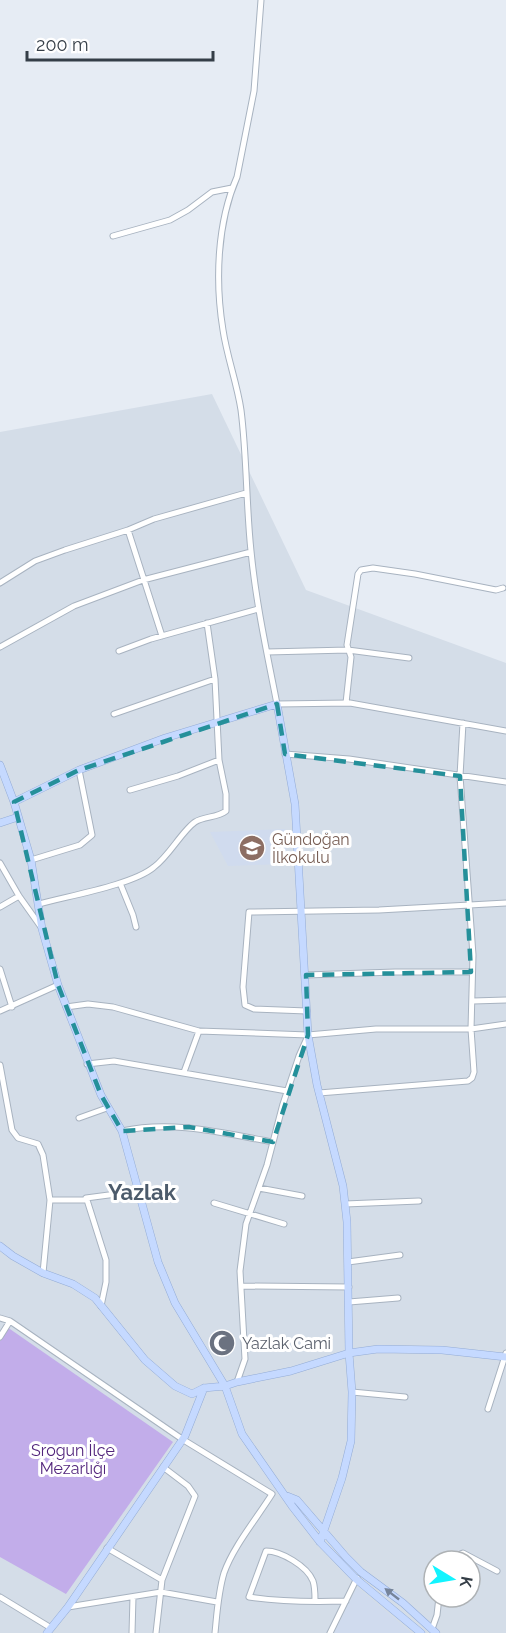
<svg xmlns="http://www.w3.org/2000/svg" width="506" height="1633" font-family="Raleway,sans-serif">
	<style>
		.residential { fill: #d4dde8; fill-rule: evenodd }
		.education { fill: #d0dbee }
		.green { fill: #c2adea }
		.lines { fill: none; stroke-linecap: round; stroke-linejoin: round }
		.street-casing { stroke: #a8b3c0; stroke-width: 7 }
		.secondary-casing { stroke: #94acd6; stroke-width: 8 }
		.street { stroke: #fff; stroke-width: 5 }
		.secondary { stroke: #c5d9ff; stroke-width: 7 }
		.oneway { fill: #76849a }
		.marked { fill: none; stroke: #25909a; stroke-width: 4.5; stroke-dasharray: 12 8; stroke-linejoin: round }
		.labels { text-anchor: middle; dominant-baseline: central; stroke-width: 6; stroke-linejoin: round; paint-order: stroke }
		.education-label { font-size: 16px; fill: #785e54; stroke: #fff; text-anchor: start }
		.worship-label { font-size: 16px; fill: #5b616d; stroke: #fff; text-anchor: start }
		.park-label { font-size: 16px; fill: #52257c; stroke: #fff }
		.district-label { font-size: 22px; font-weight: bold; fill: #4c5b6b; stroke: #fff }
	</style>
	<rect width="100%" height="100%" fill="#e6ecf4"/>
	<path class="residential" d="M212,394L306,590L506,663V1633H0V432ZM434,1561H470V1597H434Z"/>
	<path class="education" d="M285,829L287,864L228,866L210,832Z
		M357,1587L412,1633H334Z"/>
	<path class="green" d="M7,1327L173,1442L66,1594L0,1557V1341Z"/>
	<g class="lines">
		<defs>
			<path id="street" d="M261,0L254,91L237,177C217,223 215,281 223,330C227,357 237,383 241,410C247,457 246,504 251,551C256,603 267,653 277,704L350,703L506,731
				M113,236L170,220L188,210L212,192L232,188
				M128,530L162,636
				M0,583L35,561L65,550L128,530L154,519L246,493
				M0,647L74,606L143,580L251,552
				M119,651L151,639L258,609
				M267,652L348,650L409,658
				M346,703L351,657L347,645L358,574L361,570L373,568L415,574L496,590L503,588
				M114,714L215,679
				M285,754L349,759L506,782
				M130,790L178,776L219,760
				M31,860L80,845L92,835L79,770
				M0,863L19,896L41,927
				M120,883L133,915L136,927
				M39,904C67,896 133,885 154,867C169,856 182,831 195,822C204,816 217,818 226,811V794L219,760L215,679L207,623
				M0,907L19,896
				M0,969L12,1007
				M306,975L395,972H471
				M473,1001L506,1000
				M66,1007L88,1004L113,1007L199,1031L308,1035L376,1029H471L506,1024
				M0,1011L58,985
				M307,1011L254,1009L245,1005L243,987L249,912L379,910L506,903
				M87,1064L114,1061L287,1091
				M0,1065L12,1130L18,1138L38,1144L43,1155L50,1200L43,1273
				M184,1072L199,1031
				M319,1093L468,1081L472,1078L474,1072L471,1029L473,955L460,776L463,723
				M79,1118L107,1108
				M122,1131C173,1120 222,1133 273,1142
				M259,1188L302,1196
				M50,1200H87L86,1198L139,1191
				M87,1200L106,1260V1282L101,1306
				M214,1203L284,1224
				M345,1204L419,1201
				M348,1262L400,1255
				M241,1286L349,1287
				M349,1302L398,1298
				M0,1318L10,1321L182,1439L272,1494C257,1518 233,1547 224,1573C218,1593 217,1613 215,1633
				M0,1337L10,1321
				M237,1382L245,1359L240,1271L246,1224L267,1165L283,1104L299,1056L308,1036
				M352,1392L405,1397
				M488,1409L506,1353
				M107,1548L162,1580
				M455,1561L458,1555L463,1553L497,1571
				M0,1597L51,1628
				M315,1600C315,1594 315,1587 313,1581C307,1566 281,1551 266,1551L249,1597C281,1602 313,1602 346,1601
				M68,1607L161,1592L217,1602
				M432,1629L437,1615L439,1597
				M132,1633L133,1597
				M156,1633L162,1580L195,1496L188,1486L163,1467
				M330,1633L357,1578"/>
			<path id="secondary" d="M0,765L14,802L31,860L42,929L58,985L101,1095L122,1131L158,1262L175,1303L225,1386L242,1434L292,1506L320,1542L356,1579L421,1633
				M14,802L79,770L165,738L277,704L295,804L308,1035L317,1085L343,1186L347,1222L349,1353L352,1392L351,1441L342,1478L320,1542
				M0,823L18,817
				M0,1246L13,1256L43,1273L73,1284L95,1298L145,1360L175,1386L192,1394L204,1388L225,1386L237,1382L291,1371L349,1353L378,1349L442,1350L506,1357
				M287,1496L297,1500L346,1557L361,1572L403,1603L436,1633
				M47,1633L68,1607L185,1436L204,1388"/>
		</defs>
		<use href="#street" class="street-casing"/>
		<use href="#secondary" class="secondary-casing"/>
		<use href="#street" class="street"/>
		<use href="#secondary" class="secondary"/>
	</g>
	<defs><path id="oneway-solid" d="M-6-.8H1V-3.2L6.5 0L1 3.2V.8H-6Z" transform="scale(1.5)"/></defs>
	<use class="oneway" href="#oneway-solid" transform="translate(392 1594) rotate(-142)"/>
	<path class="marked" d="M277,704L285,754L460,776L471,972L306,975L308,1035L273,1142L189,1127L122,1131L101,1095L58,985L14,802L79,770Z"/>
	<defs>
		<symbol id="school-disc" viewBox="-11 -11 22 22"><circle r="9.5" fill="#8d6e63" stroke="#fff"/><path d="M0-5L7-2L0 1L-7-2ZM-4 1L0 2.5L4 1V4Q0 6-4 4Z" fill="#fff"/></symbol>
		<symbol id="mosque-disc" viewBox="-11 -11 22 22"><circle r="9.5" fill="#6b7280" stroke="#fff"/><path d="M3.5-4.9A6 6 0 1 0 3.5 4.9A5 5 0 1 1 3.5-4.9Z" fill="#fff"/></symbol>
	</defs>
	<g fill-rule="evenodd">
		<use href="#school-disc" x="237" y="833" width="30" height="30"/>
		<use href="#mosque-disc" x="207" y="1328" width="30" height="30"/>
	</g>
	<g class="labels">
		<g class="education-label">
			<text x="272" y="839">Gündoğan<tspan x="272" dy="18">İlkokulu</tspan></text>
		</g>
		<g class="worship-label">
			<text x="242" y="1343">Yazlak Cami</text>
		</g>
		<g class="park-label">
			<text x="73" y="1450">Srogun İlçe<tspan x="73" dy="18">Mezarlığı</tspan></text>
		</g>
		<g class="district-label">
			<text x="142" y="1192">Yazlak</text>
		</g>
	</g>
	<g transform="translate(452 1579) rotate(101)"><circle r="28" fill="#ffffff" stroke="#aeb2b5" stroke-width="1.5"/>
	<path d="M0-4.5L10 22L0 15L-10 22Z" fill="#12f4ff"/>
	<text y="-9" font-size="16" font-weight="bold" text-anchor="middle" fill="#353e47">K</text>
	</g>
	<path d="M27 51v9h186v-9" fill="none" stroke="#353e47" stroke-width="3"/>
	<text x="36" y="51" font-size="18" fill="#353e47" stroke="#ffffff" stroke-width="4.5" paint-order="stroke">200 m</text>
</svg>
